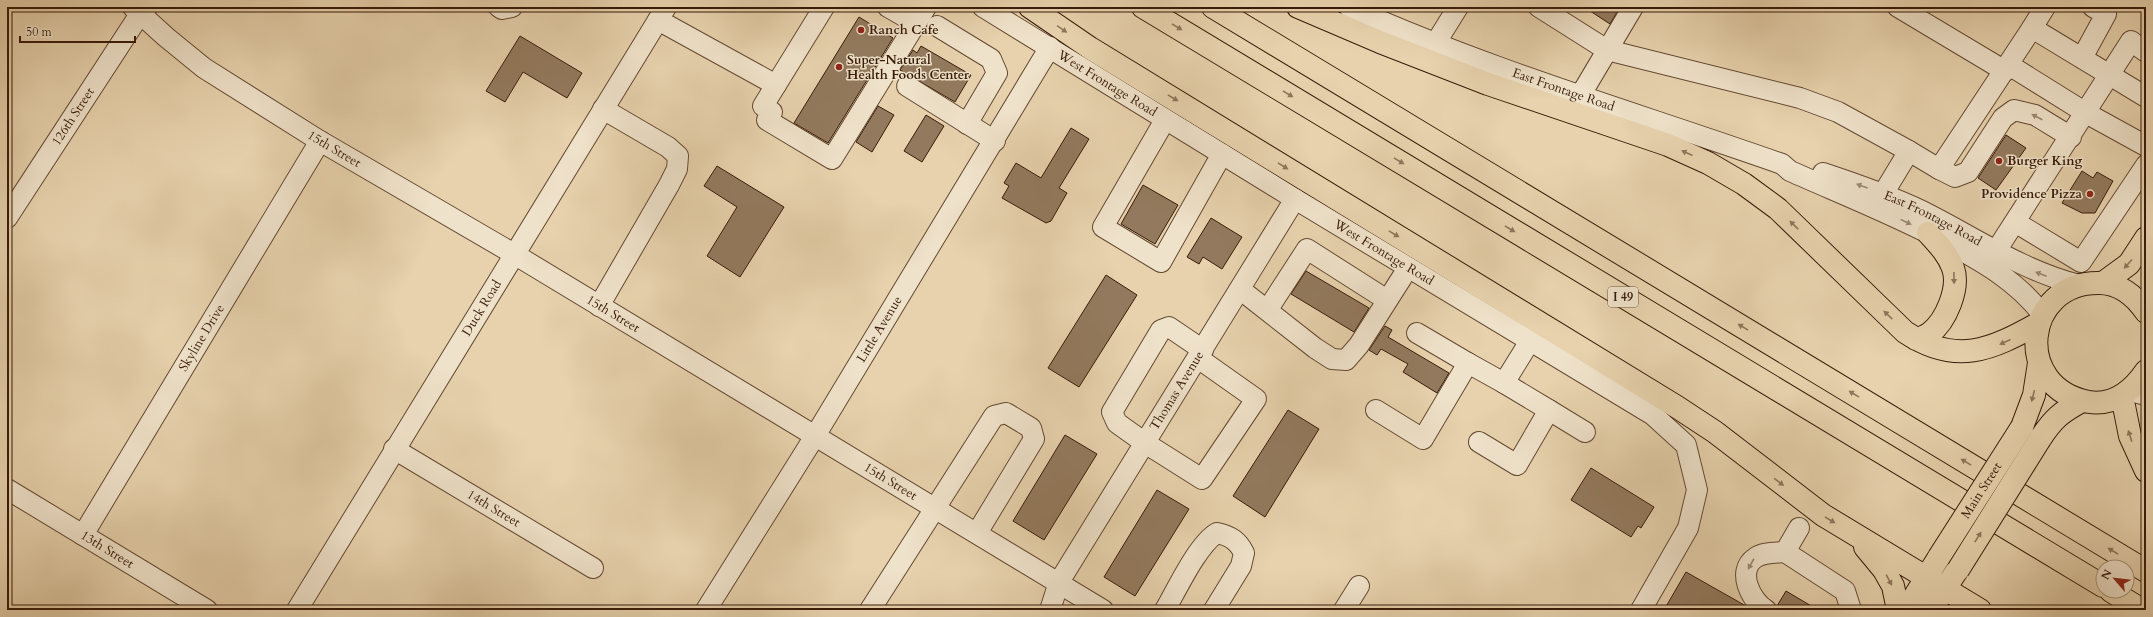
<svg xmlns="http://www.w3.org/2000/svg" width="2153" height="617" font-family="Cardo,serif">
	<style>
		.building { fill: #937a5e; stroke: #381b09 }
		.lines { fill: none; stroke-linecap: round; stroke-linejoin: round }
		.minor-casing { stroke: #644932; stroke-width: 22 }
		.major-casing { stroke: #381b09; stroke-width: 24 }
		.highway-casing { stroke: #381b09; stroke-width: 24 }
		.minor { stroke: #efe2ca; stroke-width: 20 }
		.major { stroke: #e7d2ad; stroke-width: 22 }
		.highway { stroke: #e7d2ad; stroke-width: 22 }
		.major-bridge-casing { stroke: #381b09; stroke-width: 24; stroke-linecap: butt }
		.major-bridge { stroke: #e7d2ad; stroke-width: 22 }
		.oneway { fill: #90765b }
		.oneway2 { fill: #9d8873 }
		.poi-dot { fill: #8f2418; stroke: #efe2ca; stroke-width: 1.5 }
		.labels { text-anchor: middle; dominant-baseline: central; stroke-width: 3; stroke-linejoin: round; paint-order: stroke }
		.shield { fill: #efe2ca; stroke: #6f5743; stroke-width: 1 }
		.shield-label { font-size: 12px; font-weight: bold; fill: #381b09 }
		.poi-label { font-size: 13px; font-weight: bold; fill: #381b09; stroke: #efe2ca; text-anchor: start }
		.street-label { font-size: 13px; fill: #381b09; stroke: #efe2ca }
	</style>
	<rect width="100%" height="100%" fill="#e7d2ad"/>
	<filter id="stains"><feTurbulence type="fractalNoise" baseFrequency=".005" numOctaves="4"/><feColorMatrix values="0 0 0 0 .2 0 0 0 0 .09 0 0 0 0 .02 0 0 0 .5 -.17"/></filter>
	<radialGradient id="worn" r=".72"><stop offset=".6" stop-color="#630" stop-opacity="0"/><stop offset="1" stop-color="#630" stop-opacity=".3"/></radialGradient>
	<path class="building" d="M1584,7H1620L1610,24Z
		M859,17L893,38L828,143L794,123Z
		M520,36L582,73L567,98L523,72L505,102L486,91Z
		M921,46L971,75L955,102L900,70L913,50L917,53Z
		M878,106L894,115L872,152L856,142Z
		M926,115L944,126L922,162L904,151Z
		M1071,128L1089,139L1059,188L1067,193L1051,221L1046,223L1002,198L1009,186L1004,183L1016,163L1041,178Z
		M2006,135L2026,148L1996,190L1978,178Z
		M717,166L784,207L740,277L707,256L737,207L704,186Z
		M2082,171L2093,178L2097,172L2113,181L2095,213H2082L2062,203Z
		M1143,185L1178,205L1155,244L1121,224Z
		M1211,218L1242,237L1222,269L1203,257L1199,264L1187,257Z
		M1306,271L1369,308L1354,332L1291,294Z
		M1106,275L1137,295L1079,387L1048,368Z
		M1385,326L1392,330L1388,337L1449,373L1437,393L1403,372L1408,364L1381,349L1377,355L1369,350Z
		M1288,410L1319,429L1265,517L1233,496Z
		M1065,435L1097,454L1044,540L1013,521Z
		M1591,468L1654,507L1641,528L1638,526L1631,537L1571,500Z
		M1157,490L1189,509L1135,596L1104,577Z
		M1686,572L1746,606L1749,610H1664Z
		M1786,591L1818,610H1777V606Z"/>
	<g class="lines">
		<defs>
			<g id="minor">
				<path id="s1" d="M133,7L166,37L204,68L320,141L514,254L1103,610"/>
				<path d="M499,7L502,9L512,7"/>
				<path d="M824,7L763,106L772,112L767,120L832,159L926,7"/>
				<path d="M888,7L916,23"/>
				<path id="s2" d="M983,7L1295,199L1653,415L1686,445L1697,490L1688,528L1641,610"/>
				<path id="s3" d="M1349,7C1489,70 1637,113 1782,164L1790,171C1842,194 1895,215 1946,242C1983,262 2017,281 2043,315"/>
				<path d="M1539,7L1607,50L1800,98L1838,112L1909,151"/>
				<path d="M1898,7L2005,71"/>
				<path d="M2045,7L2032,28L2146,97"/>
				<path d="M658,20L776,85"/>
				<path d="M937,26L991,59L997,73L967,124"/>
				<path d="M1435,44L1458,7"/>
				<path d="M2082,58L2106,14L2093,7"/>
				<path d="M2009,65L2086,113L2146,146"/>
				<path d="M907,86L995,141"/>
				<path d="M1580,96L1633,7"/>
				<path d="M1165,120L1103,227L1161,262L1222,154"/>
				<path d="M1939,169L1955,177L1968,172L2003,118L2014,110L2035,115L2071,137"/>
				<path id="s4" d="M1823,173C1856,184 1888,195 1920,210C1973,236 2020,270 2079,285"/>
				<path d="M1883,194L1909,151L1939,169L2032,28"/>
				<path id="s5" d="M7,218L140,14L147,7"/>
				<path d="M2015,222L2081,262L2146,165"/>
				<path d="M1996,251L2131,41L2146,52"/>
				<path d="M1241,290L1315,348L1332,359L1346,360L1359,345L1408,268"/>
				<path d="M599,306L669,185L677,169L678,156L668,147L603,109"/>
				<path d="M1268,309L1307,249L1387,300"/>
				<path d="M1417,333L1468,363"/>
				<path d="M1198,358L1256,399L1202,479L1145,443L1117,423L1112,412L1161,330L1169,327L1203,350"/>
				<path d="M2131,391L2146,395"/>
				<path d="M1376,410L1423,439L1468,363L1504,383L1530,341"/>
				<path d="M1549,410L1585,432"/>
				<path d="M1479,442L1517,465L1549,410L1504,383"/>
				<path id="s6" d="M394,449L593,568"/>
				<path id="s7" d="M7,489L207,610"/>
				<path d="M1799,528L1785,552L1845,591L1851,610"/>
				<path id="s8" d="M83,535L320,141"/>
				<path id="s9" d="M297,610L666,7"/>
				<path id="s10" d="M706,610L815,436L1050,47"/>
				<path d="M870,610L994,416L1006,413L1031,428L1034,439L977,533"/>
				<path id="s11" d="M1050,610L1059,582L1295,199"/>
				<path d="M1165,610C1177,589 1198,544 1217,533C1231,536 1238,541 1244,553L1241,566L1214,610"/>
				<path d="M1344,610L1359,586"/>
				<path d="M1766,610C1751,601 1736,571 1755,558C1763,552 1775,553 1785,552"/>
			</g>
			<path id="major" d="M2103,283L2129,264L2146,238
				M2146,312C2135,296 2119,283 2099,283C2023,282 2012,388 2089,402C2114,406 2133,390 2146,371
				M2022,427L2034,395L2039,363
				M2040,439C2053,419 2061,412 2082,401
				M1906,610L1939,557
				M1931,610L1956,572"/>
			<path id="highway" d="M1030,7L1090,48L1677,407L1715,432L1823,515L1980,610
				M1143,7L2103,586
				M1213,7L2146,571
				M1298,7L1380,42L1488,84L1668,145L1708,163L1744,184L1778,209L1905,332C1956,366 1991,350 2039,323
				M1916,339C1920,338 1926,336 1930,333C1946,321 1960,288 1953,268C1948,254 1938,244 1928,233
				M2122,396L2130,436L2146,471
				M1865,547L1884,570L1893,586L1898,610
				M2111,591L2142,610"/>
		</defs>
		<use href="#minor" class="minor-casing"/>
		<use href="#major" class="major-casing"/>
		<use href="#highway" class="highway-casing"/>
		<use href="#minor" class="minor"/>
		<use href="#major" class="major"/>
		<use href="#highway" class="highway"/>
		<defs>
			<g id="major-bridge">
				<path id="s12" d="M1939,557L2022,427"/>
				<path d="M1958,570L2040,439"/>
			</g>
		</defs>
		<use href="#major-bridge" class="major-bridge-casing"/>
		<use href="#major-bridge" class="major-bridge"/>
	</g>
	<defs><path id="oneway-solid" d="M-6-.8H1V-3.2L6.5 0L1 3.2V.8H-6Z"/></defs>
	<g class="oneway">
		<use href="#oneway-solid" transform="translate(1177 27) rotate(31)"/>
		<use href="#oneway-solid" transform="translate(1062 29) rotate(34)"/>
		<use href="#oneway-solid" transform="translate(1288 94) rotate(31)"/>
		<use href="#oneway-solid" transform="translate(1173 98) rotate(31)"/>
		<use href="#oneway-solid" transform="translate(1687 153) rotate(-156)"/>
		<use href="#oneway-solid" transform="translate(1399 161) rotate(31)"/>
		<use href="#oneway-solid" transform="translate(1283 166) rotate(32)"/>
		<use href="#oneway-solid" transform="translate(1794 225) rotate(-136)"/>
		<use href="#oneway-solid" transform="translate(1510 229) rotate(31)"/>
		<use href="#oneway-solid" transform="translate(1394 234) rotate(31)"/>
		<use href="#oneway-solid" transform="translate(2128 264) rotate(132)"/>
		<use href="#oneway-solid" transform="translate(1954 278) rotate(89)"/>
		<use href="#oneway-solid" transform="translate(1888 315) rotate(-136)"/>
		<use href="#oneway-solid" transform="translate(1743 327) rotate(-149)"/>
		<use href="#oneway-solid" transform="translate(2005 342) rotate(156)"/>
		<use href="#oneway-solid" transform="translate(1854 394) rotate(-149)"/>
		<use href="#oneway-solid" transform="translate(2033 396) rotate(104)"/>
		<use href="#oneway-solid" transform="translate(2130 436) rotate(-108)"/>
		<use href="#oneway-solid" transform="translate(1966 462) rotate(-149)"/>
		<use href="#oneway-solid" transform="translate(1779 482) rotate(37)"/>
		<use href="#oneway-solid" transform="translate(1830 520) rotate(31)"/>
		<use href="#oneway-solid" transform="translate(1978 537) rotate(-58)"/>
		<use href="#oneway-solid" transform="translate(2113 551) rotate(-149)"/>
		<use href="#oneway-solid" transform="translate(1889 580) rotate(62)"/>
	</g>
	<g class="oneway2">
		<use href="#oneway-solid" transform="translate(2037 117) rotate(-152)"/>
		<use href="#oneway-solid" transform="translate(1862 186) rotate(-160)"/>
		<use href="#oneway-solid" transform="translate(1906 222) rotate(26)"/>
		<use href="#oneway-solid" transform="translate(2041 274) rotate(-159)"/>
		<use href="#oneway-solid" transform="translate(1751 564) rotate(119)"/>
	</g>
	<g class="poi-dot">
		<circle cx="861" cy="30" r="4"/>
		<circle cx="839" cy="67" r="4"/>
		<circle cx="1999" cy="161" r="4"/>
		<circle cx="2090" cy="194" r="4"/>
	</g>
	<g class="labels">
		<rect class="shield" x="1608" y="287" width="30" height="20" rx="3"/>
		<g class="shield-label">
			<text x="1623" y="297">I 49</text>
		</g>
		<g class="poi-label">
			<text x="869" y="30">Ranch Cafe</text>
			<text x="847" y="60">Super-Natural<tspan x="847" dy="15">Health Foods Center</tspan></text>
			<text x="2007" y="161">Burger King</text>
			<text x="2082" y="194" text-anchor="end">Providence Pizza</text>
		</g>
		<g class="street-label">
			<text stroke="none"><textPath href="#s2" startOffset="146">West Frontage Road</textPath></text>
			<text stroke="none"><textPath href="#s3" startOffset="230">East Frontage Road</textPath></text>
			<text stroke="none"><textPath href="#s5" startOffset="121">126th Street</textPath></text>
			<text stroke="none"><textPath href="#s1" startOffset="247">15th Street</textPath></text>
			<text stroke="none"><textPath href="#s4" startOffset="119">East Frontage Road</textPath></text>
			<text stroke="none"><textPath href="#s2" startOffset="470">West Frontage Road</textPath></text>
			<text stroke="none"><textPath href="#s9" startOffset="354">Duck Road</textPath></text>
			<text stroke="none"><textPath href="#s1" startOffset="571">15th Street</textPath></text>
			<text stroke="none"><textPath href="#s10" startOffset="330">Little Avenue</textPath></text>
			<text stroke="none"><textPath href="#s8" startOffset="230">Skyline Drive</textPath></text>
			<text stroke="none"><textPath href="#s11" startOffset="254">Thomas Avenue</textPath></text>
			<text stroke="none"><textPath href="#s1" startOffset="895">15th Street</textPath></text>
			<text stroke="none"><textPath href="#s12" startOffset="79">Main Street</textPath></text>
			<text stroke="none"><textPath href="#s6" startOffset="116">14th Street</textPath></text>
			<text stroke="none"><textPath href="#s7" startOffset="117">13th Street</textPath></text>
		</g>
	</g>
	<rect width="2153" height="617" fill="none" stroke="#e7d2ad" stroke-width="24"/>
	<rect x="8" y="8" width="2137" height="601" fill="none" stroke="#381b09" stroke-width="2"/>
	<rect x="12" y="12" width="2129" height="593" fill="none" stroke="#381b09"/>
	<g transform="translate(2115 579) rotate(298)"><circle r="19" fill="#efe2ca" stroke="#a6927d"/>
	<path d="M0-3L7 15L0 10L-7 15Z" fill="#8f2418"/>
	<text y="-6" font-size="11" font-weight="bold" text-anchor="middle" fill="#381b09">N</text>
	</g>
	<path d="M20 36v6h115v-6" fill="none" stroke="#381b09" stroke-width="2"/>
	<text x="26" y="36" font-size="12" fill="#381b09" stroke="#efe2ca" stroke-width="3" paint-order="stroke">50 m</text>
	<rect width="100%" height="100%" filter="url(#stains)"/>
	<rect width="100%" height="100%" fill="url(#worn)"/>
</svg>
